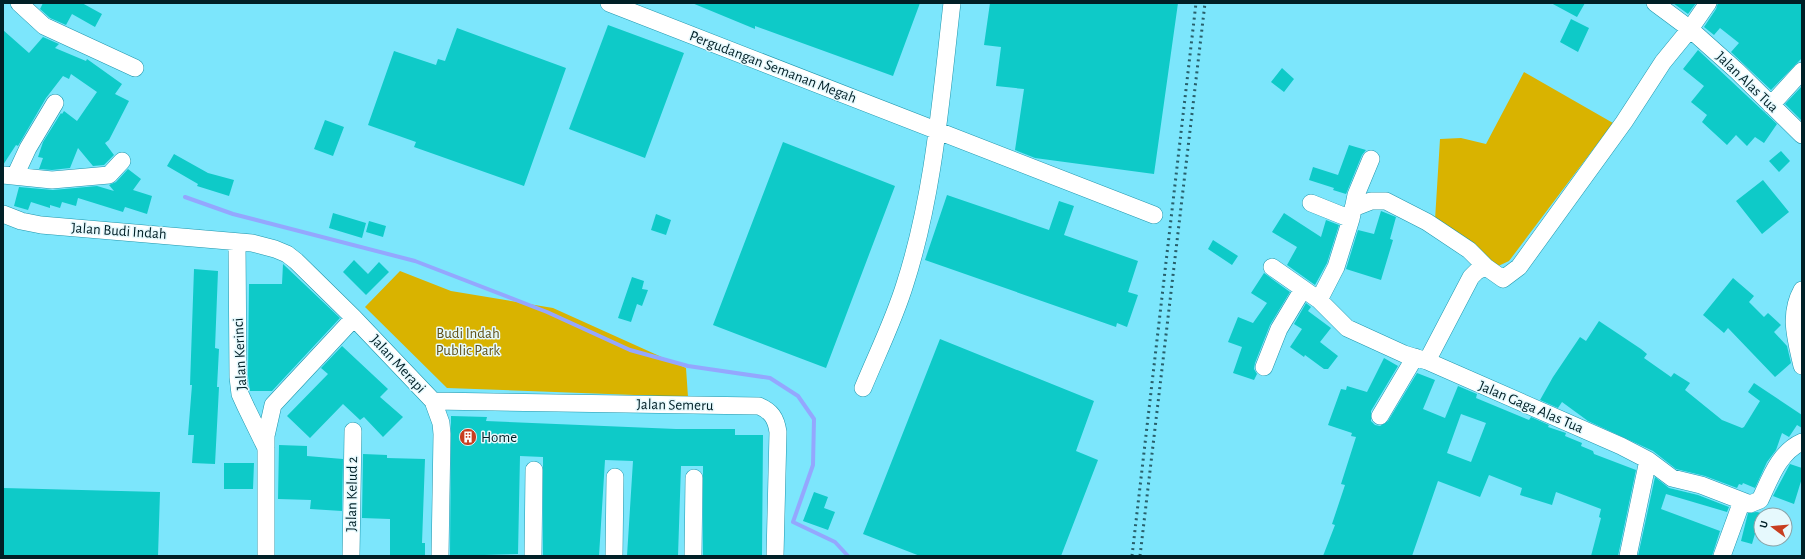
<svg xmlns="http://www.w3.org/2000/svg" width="1805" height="559" font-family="'Alegreya Sans',sans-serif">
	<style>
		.green { fill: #d9b300 }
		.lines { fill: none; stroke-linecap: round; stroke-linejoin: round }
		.stream { stroke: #94a7fe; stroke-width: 4 }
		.building { fill: #0ecac8; fill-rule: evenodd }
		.minor-casing { stroke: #1f96ac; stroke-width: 18 }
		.minor { stroke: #fff; stroke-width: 17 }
		.rail { stroke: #285f6b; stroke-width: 3; stroke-dasharray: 2 4; stroke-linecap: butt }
		.labels { text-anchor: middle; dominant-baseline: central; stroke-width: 3; stroke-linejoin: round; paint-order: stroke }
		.street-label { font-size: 15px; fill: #001f26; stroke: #e6f9fd }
		.park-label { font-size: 15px; fill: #61521a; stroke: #e6f9fd }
		.poi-label { font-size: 15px; fill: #001f26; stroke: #e6f9fd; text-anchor: start }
	</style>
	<rect width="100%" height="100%" fill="#7ce6fc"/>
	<path class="green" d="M1524,72L1613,123L1509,261L1494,268L1434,236L1440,139L1461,138L1486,144Z
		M400,271L451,291L553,308L686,368L688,397L447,388L365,307Z"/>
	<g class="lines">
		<path class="stream" d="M185,197L233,214L415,261L547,312L630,350L688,366L770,378L798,396L814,419L813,465L793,522L835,542L848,556"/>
	</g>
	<path class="building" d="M43,3H82L102,14L95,27L72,14L66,25L50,18L40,9Z
		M692,3H920L893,76L755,26V29Z
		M990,3H1178L1154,174L1035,158L1015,150L1024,89L996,86L1001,47L984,45Z
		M1551,3H1585L1577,17Z
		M1673,3H1696L1688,14Z
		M1718,3H1802V58L1771,90L1731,52L1739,43L1720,28L1714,35L1704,27L1716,9Z
		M1571,19L1589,28L1578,52L1560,42Z
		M608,25L684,53L645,158L569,129Z
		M457,28L566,68L524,186L414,147L416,142L368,125L394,51L436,65L438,59L445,61Z
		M3,30L29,53L43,37L59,44L55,48L86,61L87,59L122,84L115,94L129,101L109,140L105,143L114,155L104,165L93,166L78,148L70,168L52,170L39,169L43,158L38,157L43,142L61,113L62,114L64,111L77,121L97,92L71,74L69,79L63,76L46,98L18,146L16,145L3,165Z
		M1698,50L1777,124L1764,143L1755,137L1747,146L1736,135L1727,145L1702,122L1707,115L1691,102L1704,86L1683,69Z
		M1282,68L1294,79L1284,92L1271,82Z
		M1802,86V121L1785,104Z
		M325,120L344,127L333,156L314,149Z
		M783,142L895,186L826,368L713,325Z
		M1349,145L1366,150L1362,155L1346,194L1333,190L1334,188L1309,180L1313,167L1338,175Z
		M1781,151L1790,161L1779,172L1769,161Z
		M174,154L208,173L234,180L229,196L197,186L198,184L167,166Z
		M128,169L141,179L133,190L152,196L147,214L125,207L123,212L78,198L76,206L62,202L60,208L50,205V208L31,202L28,210L14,206L19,187L53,190L97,186L114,191L109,185L116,182Z
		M1763,180L1789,212L1762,234L1736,201Z
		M947,195L1049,230L1059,201L1074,206L1064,235L1138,261L1128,292L1138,295L1127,327L1117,323L1116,327L925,260Z
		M1381,211L1396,217L1390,239L1393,240L1381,280L1346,269L1358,230L1374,234Z
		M333,213L366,223L362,238L329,228Z
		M1284,213L1321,237L1326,220L1339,225L1327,263L1315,285L1287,265L1297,247L1272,232Z
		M656,214L671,220L666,235L651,230Z
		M369,221L386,226L383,237L366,232Z
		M1213,240L1238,256L1232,265L1208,249Z
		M354,260L368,274L379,262L389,272L366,295L343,272Z
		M283,264L340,318L272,391H250L248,376L249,284H282Z
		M194,269L218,271L215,348L219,349L217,387H219L215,464L192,463L194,435H188L192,385H190Z
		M1264,273L1290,292L1270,325L1255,363L1254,369L1257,374L1254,380L1233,373L1242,347L1228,342L1238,317L1253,323L1267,303L1251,293Z
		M632,277L644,281L642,289L648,290L642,306L637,304L631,322L618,318Z
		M1733,278L1754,296L1749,302L1764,317L1768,313L1781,325L1774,332L1787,346L1791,363L1775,377L1728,328L1724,333L1703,315Z
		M1306,303L1311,307L1308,311L1331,328L1320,342L1338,356L1328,369H1324L1305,355L1304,357L1290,347L1302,329L1294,324Z
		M1599,321L1641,349L1647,354L1644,358L1671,377L1674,373L1690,383L1685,390L1722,420L1742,428L1744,427L1760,401L1748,392L1754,383L1802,415V428L1797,425L1789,437L1782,433L1776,450L1767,462L1755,488L1743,483L1742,485L1739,484L1737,488L1705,476L1676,469L1653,451L1588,421L1562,402L1558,408L1540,400L1553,377L1580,337L1586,341Z
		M940,339L1094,401L1076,451L1098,460L1061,556H920L863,534Z
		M342,346L388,389L380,397L403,417L383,437L364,417L360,420L343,404L310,438L287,416L328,374L321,368Z
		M1384,358L1398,366L1371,411V421L1375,425L1380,426L1388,421L1417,373L1435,380L1423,409L1445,418L1458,386L1477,394L1476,398L1529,420L1531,417L1549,425L1548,427L1566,433L1565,436L1582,443L1581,446L1593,451L1594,454L1636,470L1618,556H1591L1601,518L1599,517L1601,509L1556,492L1552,505L1520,495L1522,488L1489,475L1480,497L1438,481L1412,556H1323L1335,525L1332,524L1345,485L1341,484L1356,437L1351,436L1352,433L1328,425L1341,389L1346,390L1347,386L1367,392ZM1461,414L1486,423L1471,462L1447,453Z
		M451,416L487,417L486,421L676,429H735V435H763L762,556H703V466H681L678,556H627L633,461L605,460L599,556H543V457L520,456L518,554L450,556Z
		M279,445L307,446V456L343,459L342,511L310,509L311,500L278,499Z
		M363,454L387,455V458L425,459L422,543H425V556H390V519L362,518Z
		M224,463H254L253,489H224Z
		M1790,464L1802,468V478L1794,504L1773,496Z
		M1655,477L1669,488L1698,495L1729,507L1727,512L1666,494L1661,509L1720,531L1712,556H1638Z
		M3,488L160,492L158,556H3Z
		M814,492L828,497L824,508L835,512L828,530L803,521Z
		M1757,512L1761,513L1752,544L1741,541L1748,513Z"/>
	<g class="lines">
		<defs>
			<path id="minor" d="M19,3L44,26L135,68
				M609,3L1154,215
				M1655,3L1690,29L1737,71L1802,135
				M1771,105L1802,71
				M3,175L52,180L109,175L122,161
				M15,176L28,148L55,103
				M1311,203L1351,219
				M1353,208L1371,201H1386L1427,222L1469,250L1486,267
				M3,214L21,221L41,225L252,243L275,249L287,254L296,261L354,318L433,401L441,423L442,434L440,556
				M237,242L238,377L240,394L245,405L266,448V556
				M1272,267L1319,300L1347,328L1404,354L1427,361L1621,446L1648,460L1672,478L1701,485L1750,504L1760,500C1770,479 1779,452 1802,442
				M1802,290C1788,315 1796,339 1802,366
				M1319,300L1336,267L1351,219L1356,195L1371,159
				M1427,361L1471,277L1477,271L1486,267L1503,279L1519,267L1624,122L1663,62L1690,29L1708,3
				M1264,367L1279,329L1303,289
				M863,388C877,354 894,320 905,284C934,194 941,97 952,3
				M433,401L759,406C771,411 776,418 778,432L775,556
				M1380,416L1415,357
				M266,447V436L273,405L354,318
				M351,556L353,431
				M533,556L534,470
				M614,556L615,477
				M693,556L694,478
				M1628,556L1648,460
				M1722,556L1742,501"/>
		</defs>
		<use href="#minor" class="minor-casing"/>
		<use href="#minor" class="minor"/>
		<path class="rail" d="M1132,556L1196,3
			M1140,556L1205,3"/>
	</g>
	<defs>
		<symbol id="building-disc" viewBox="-11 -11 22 22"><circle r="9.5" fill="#c83e20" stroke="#e6f9fd"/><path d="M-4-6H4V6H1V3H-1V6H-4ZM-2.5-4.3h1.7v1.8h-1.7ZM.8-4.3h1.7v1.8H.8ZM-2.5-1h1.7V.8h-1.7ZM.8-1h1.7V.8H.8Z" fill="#fff"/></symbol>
	</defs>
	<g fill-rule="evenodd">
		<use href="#building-disc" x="458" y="427" width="20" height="20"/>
	</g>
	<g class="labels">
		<g class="street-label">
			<text transform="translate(773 67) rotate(21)">Pergudangan Semanan Megah</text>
			<text transform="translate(1747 82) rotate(44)">Jalan Alas Tua</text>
			<text transform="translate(119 231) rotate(4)">Jalan Budi Indah</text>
			<text transform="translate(240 354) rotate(-93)">Jalan Kerinci</text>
			<text transform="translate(398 364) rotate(47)">Jalan Merapi</text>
			<text transform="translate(675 405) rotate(1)">Jalan Semeru</text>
			<text transform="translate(1531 407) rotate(23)">Jalan Gaga Alas Tua</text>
			<text transform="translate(352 494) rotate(-89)">Jalan Kelud 2</text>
		</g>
		<g class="park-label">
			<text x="468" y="333">Budi Indah<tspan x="468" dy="17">Public Park</tspan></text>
		</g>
		<g class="poi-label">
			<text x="481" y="437">Home</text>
		</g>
	</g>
	<rect width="1805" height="559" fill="none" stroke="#001f26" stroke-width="8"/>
	<g transform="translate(1773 527) rotate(286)"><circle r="19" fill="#e6f9fd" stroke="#8aa2a7"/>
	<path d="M0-3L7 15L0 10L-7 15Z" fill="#c83e20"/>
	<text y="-6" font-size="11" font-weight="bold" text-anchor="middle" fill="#001f26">U</text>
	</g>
</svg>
